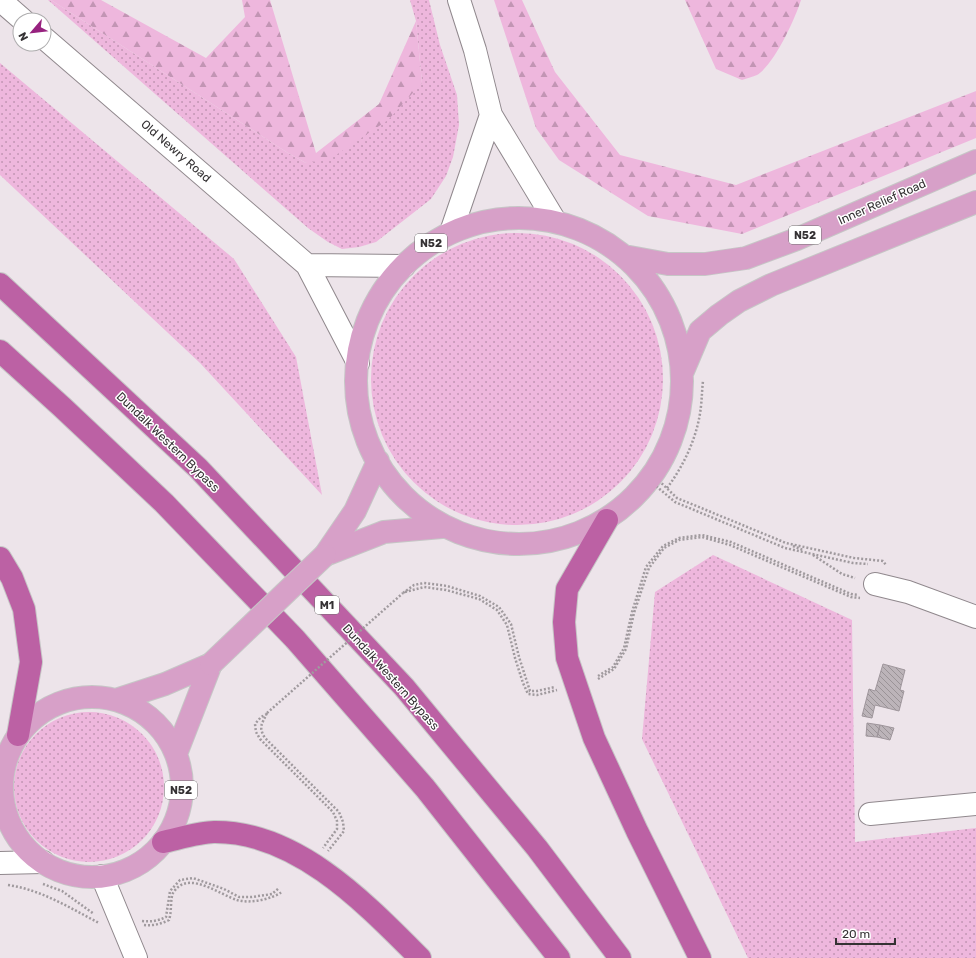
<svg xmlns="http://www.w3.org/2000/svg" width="976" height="958" font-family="Rubik,sans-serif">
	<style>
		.grass { fill: url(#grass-dots) }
		.forest { fill: url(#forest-firs) }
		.building { fill: url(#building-back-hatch); stroke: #9f969c }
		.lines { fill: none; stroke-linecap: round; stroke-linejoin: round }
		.street-casing { stroke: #90888d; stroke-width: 24 }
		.secondary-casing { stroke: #90888d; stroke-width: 24 }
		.primary-casing { stroke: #c6c6c6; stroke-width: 24 }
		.highway-casing { stroke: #c6c6c6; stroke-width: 24 }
		.path { stroke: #a09a9e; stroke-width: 2.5; stroke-dasharray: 2 2; stroke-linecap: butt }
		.street { stroke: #fff; stroke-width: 22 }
		.secondary { stroke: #fff; stroke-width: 22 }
		.primary { stroke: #d7a0c8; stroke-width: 22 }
		.highway { stroke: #bc61a4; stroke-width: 22 }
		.primary-bridge-casing { stroke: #c6c6c6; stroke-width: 24; stroke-linecap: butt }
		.path-bridge { stroke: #a09a9e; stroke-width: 2.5; stroke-dasharray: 2 2; stroke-linecap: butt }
		.primary-bridge { stroke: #d7a0c8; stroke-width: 22 }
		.labels { text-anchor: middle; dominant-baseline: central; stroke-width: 3; stroke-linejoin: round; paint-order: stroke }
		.shield { fill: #fff; stroke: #727071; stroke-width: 1 }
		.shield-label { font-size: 11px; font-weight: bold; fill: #353234 }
		.street-label { font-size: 12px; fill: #353234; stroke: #fff }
	</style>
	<defs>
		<pattern id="grass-dots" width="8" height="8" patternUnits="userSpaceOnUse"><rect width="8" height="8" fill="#eeb7dd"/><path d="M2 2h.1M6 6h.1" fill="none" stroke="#c295b4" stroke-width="1.8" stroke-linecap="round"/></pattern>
		<pattern id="forest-firs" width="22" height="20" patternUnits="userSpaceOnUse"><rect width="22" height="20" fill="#eeb7dd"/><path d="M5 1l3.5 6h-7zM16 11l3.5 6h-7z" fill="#c295b4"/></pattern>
		<pattern id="building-back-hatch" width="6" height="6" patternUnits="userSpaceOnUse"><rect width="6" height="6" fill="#bcb4b9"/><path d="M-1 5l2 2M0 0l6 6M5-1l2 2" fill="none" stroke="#9a9397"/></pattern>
	</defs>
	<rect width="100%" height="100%" fill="#ede4ea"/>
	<path class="grass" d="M48,0H51L288,153L306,163L422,83L416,21L410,0H429L440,45L457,95L459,125L453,157L446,176L431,199L376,242L359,247L342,249L328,242L308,228Z
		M0,63L234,259L296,357L322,495L200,363L0,175Z
		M371 379a146 146 0 1 1 292 0a146 146 0 1 1-292 0Z
		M713,555L852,620L855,842L976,828V958H748L642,739L655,592Z
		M14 787a75 75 0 1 1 150 0a75 75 0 1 1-150 0Z"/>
	<path class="forest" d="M51,0H101L206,58L245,17L242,0H270L316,153L379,104L416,21L422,83L388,120L330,159L306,163L288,153Z
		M494,0H522L555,72L620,155L736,185L976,91V138L742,234L648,216L559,160L536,128Z
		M685,0H801C795,19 774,65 757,75C753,77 747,78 742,80L716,69Z"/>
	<path class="building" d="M883,664L905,670L900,690L904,691L899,711L875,705L872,718L862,716L869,689L875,691Z
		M867,723L880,725L877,737L866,736Z
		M880,725L894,728L890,740L877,737Z"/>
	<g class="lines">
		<defs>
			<path id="street" d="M875,584L908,592L976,617
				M870,814L976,804
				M102,876L136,958"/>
			<path id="secondary" d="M0,0L23,20
				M459,0L475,50L491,115L555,221
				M44,38L307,265L358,363
				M451,232L491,115
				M307,265L404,266
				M0,803L2,799
				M0,863L43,862"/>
			<path id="primary" d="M356 381a163 163 0 1 1 326 0a163 163 0 1 1-326 0Z
				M624,256L668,264H705L746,258L797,239L976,161
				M683,371L700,331L719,315L739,301L771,285L976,202
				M325,555L384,532L442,527
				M325,555L355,511L378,461
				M2 787a90 90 0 1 1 180 0a90 90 0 1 1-180 0Z
				M116,700L165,684L211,664
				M176,754L211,664"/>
			<path id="highway" d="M0,284L198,468L404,687L537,848L620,958
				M0,351L62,407L164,503L295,639L425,788L559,958
				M607,520L567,589L564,622L567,658L594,738L637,831L700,958
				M0,558L12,578L24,609L31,662L18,735
				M163,842C177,839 201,832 214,832C297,831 366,904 420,958"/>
		</defs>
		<use href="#street" class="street-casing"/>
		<use href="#secondary" class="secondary-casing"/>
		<use href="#primary" class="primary-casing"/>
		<use href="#highway" class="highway-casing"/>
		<path class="path" d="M653,475L677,498L786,543L854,558L883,561L886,565
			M650,481L675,502L785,548L853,563L868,564
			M667,488C685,464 698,435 701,406C702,397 702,389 703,381
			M793,546L803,550
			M813,555L842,574L855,578
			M405,592L424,587L446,590L479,599L497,610L507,625L515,658L523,683L528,694L537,695L557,690
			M403,593L414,585L424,583L447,586L480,596L499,607L511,624L519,657L530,691H537L555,687
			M598,676L613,667L624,648L632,612L646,567L663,546L679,538L702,535L731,542L851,594L858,595
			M598,679L614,669L626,649L634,613L649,568L664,548L679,540L702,537L730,545L851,597L860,598
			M267,713C262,724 258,727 265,738L339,812L343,822L344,831L328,851
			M267,714L261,717L255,724L256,732L260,739L333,812L337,821V829L323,848
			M43,884L62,891L94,914
			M8,885C42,890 70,908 99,923
			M142,921C151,922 158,921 166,917L170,891L180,880L193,878L224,889L239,897H252L272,894L279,888
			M144,925C153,926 161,924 169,920C172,911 170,900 173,893C174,891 176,889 177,888C192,873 221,895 237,900C251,904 271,899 282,892"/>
		<use href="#street" class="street"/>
		<use href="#secondary" class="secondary"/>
		<use href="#primary" class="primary"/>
		<use href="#highway" class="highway"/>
		<defs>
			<path id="primary-bridge" d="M211,664L325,555"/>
		</defs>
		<use href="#primary-bridge" class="primary-bridge-casing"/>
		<path class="path-bridge" d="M267,713L403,593"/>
		<use href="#primary-bridge" class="primary-bridge"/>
	</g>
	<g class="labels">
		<g class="shield">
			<rect x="789" y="226" width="32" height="18" rx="3"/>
			<rect x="415" y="234" width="32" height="18" rx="3"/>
			<rect x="315" y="596" width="24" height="18" rx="3"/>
			<rect x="165" y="781" width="32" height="18" rx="3"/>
		</g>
		<g class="shield-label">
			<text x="805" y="235">N52</text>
			<text x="431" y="243">N52</text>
			<text x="327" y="605">M1</text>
			<text x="181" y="790">N52</text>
		</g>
		<g class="street-label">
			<text transform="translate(176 151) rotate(41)">Old Newry Road</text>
			<text transform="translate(882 202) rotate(-24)">Inner Relief Road</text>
			<text transform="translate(168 442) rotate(44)">Dundalk Western Bypass</text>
			<text transform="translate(391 677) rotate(48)">Dundalk Western Bypass</text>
		</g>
	</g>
	<g transform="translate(32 32) rotate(242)"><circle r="19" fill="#ffffff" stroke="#aeadae"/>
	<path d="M0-3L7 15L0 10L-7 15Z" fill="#97227f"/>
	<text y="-6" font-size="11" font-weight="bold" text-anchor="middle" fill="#353234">N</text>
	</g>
	<path d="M836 938v6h59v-6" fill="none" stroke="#353234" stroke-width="2"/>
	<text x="842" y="938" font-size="12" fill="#353234" stroke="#ffffff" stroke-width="3" paint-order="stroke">20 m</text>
</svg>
